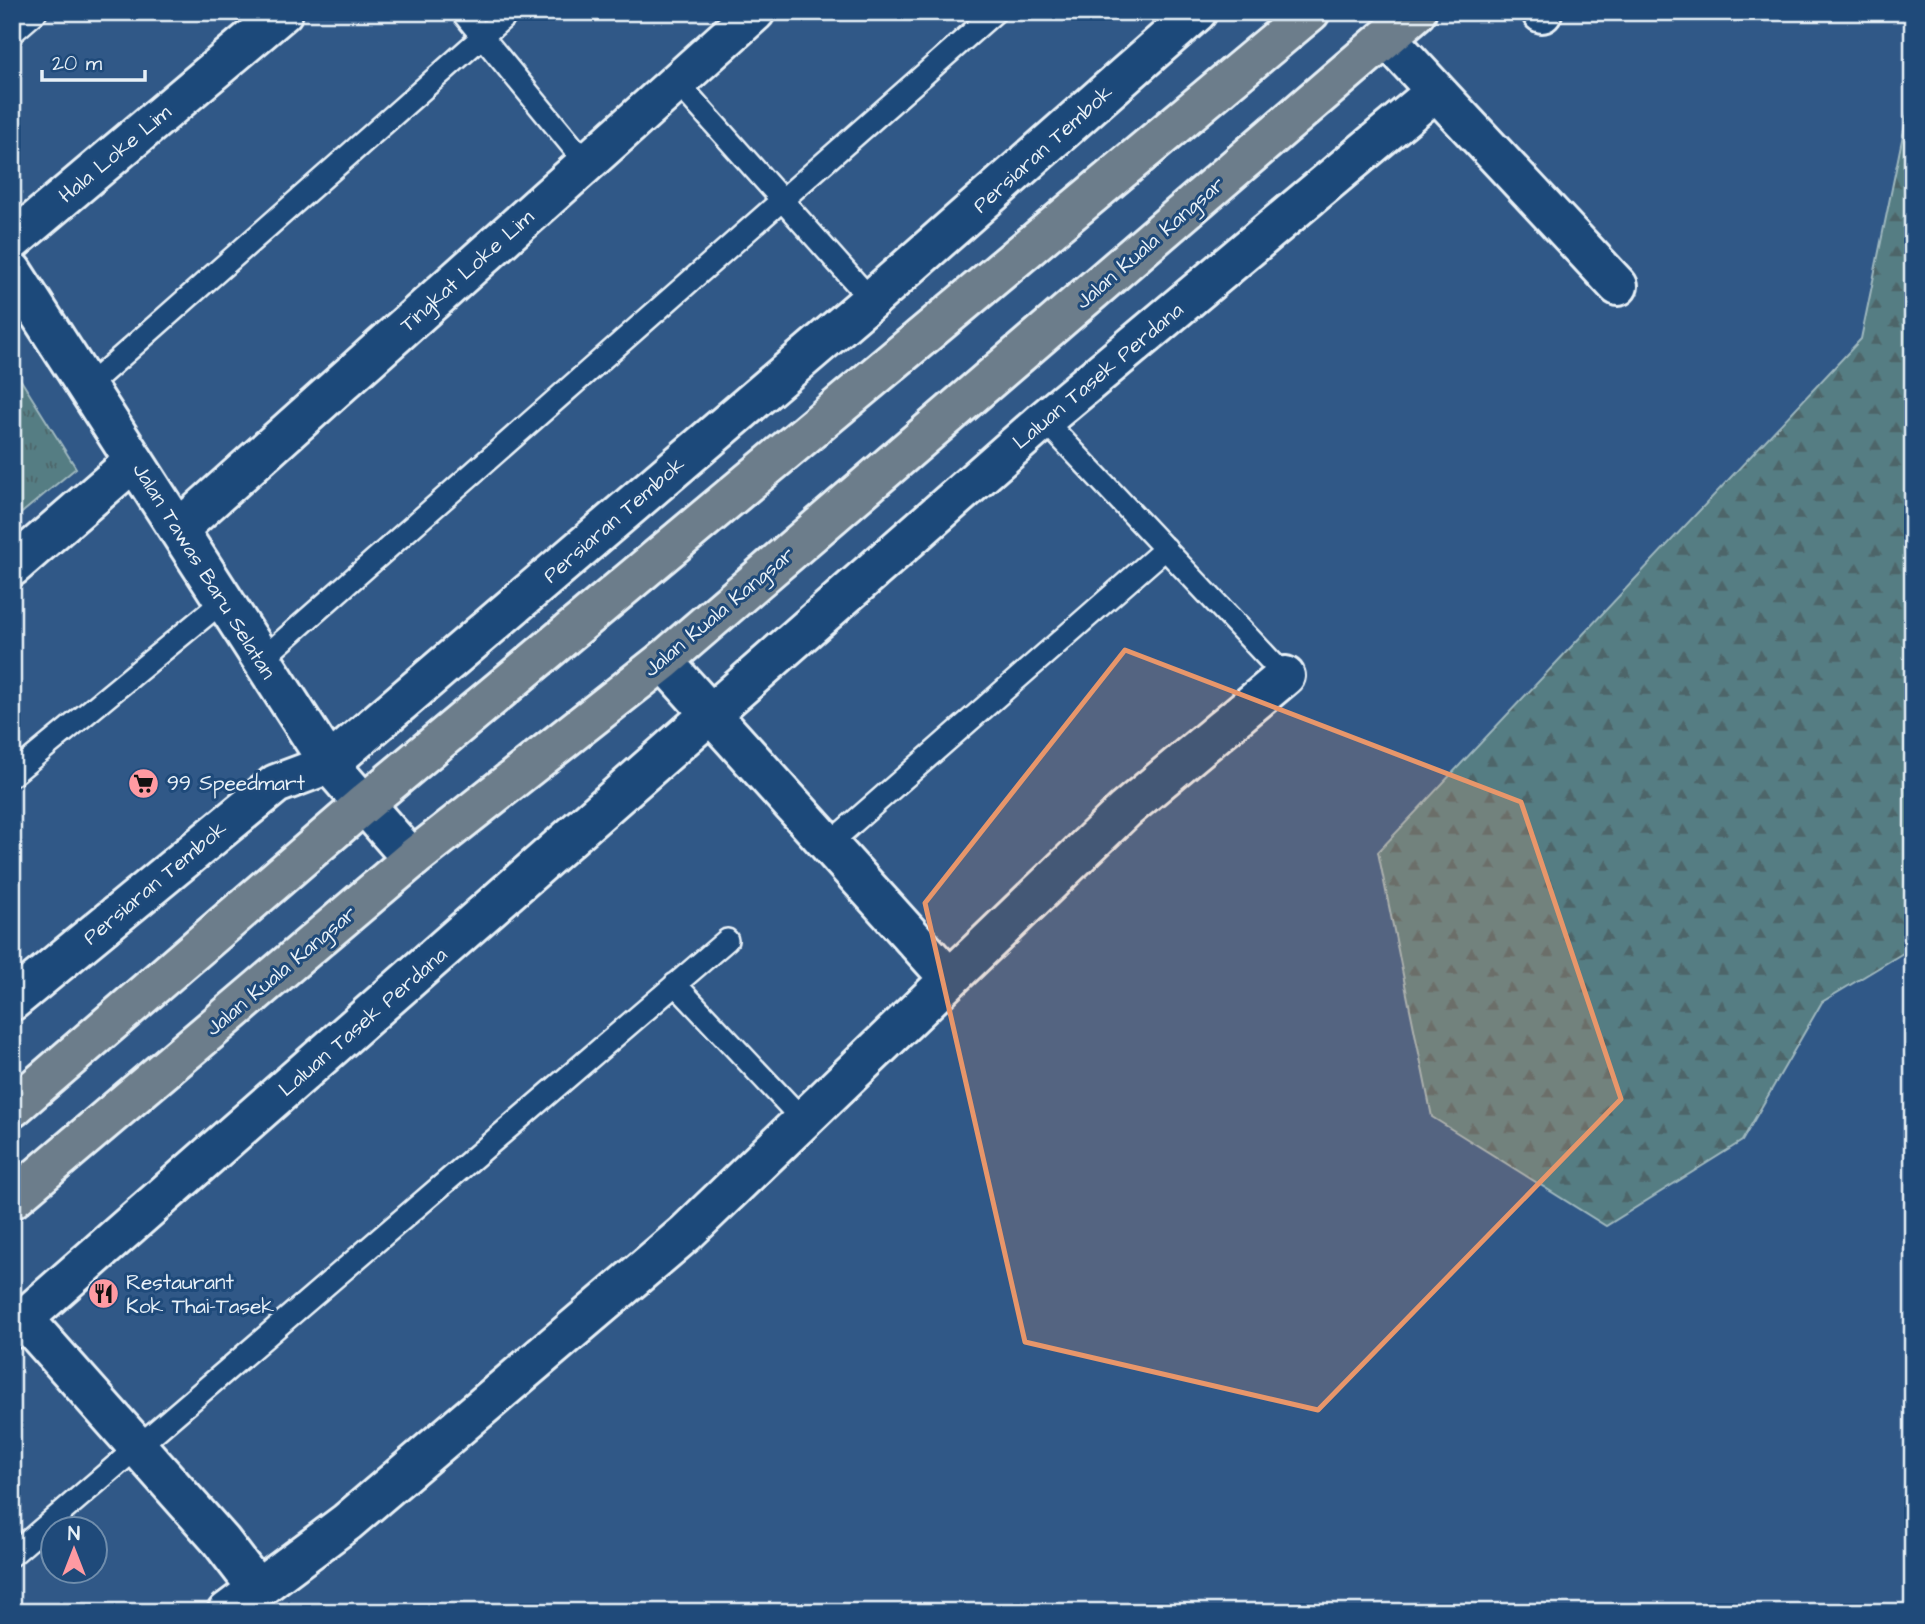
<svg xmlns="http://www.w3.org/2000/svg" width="1925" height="1624" font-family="'Architects Daughter',sans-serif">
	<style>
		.forest { fill: url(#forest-firs); stroke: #9eb7be; stroke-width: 2 }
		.park { fill: url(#park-tufts); stroke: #9eb7be; stroke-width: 2 }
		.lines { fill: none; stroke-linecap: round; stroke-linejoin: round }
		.service-casing { stroke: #e8f1f8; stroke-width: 26 }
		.minor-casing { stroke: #e8f1f8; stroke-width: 44 }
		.tertiary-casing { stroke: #e8f1f8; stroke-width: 44 }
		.trunk-casing { stroke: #e8f1f8; stroke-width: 44 }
		.service { stroke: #1f4a7a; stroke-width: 21 }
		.minor { stroke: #1f4a7a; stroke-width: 38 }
		.tertiary { stroke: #1f4a7a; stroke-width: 38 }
		.trunk { stroke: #6c7d8b; stroke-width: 38 }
		.marked { fill: #e8966a; fill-opacity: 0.2; stroke: #e8966a; stroke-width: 5; stroke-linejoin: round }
		.labels { text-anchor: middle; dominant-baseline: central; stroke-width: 6; stroke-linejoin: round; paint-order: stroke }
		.street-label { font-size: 21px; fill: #e8f1f8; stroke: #1f4a7a }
		.poi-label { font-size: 21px; fill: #e8f1f8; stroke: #1f4a7a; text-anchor: start }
	</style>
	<defs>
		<pattern id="forest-firs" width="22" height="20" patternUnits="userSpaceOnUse" patternTransform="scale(1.75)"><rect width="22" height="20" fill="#557d83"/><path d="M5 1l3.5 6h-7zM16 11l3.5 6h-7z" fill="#4e6569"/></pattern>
		<pattern id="park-tufts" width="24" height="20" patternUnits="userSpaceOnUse" patternTransform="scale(1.75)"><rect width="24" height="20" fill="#557d83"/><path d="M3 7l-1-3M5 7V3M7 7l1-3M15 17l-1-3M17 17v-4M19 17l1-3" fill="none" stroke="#4e6569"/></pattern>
	</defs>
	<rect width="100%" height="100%" fill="#305887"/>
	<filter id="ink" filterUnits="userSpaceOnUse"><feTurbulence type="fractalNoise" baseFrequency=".0143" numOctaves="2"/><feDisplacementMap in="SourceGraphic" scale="14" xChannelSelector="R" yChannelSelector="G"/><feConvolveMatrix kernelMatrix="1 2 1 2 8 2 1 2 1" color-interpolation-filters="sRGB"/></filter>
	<g filter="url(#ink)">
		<path class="forest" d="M1913,86V947L1822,1002L1742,1141L1606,1226L1432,1117L1378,852L1861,339Z"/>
		<path class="park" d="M12,366L76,468L12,521Z"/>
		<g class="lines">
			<defs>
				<path id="service" d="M462,12L587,164
					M12,33L36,12
					M678,83L871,300
					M87,387L510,12
					M1044,420L1285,676
					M260,661L995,12
					M12,775L223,601
					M829,844L1166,548
					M675,984L802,1119
					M12,1555L727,940"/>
				<path id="minor" d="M1542,13V12
					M1436,91L1618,286
					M12,241L283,12
					M179,529L755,12
					M12,567L134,461
					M663,661L948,977
					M12,1001L276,784L329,764L871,300L1197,12
					M25,1320L221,1541L257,1588
					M12,1329L1044,420L1436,91L1388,39
					M227,1612L347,1522L686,1233L1125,810L1285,676"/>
				<path id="tertiary" d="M12,271L329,764L412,859"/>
				<path id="trunk" d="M12,1108L365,803L1310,12
					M12,1199L412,859L663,661L1416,12"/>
			</defs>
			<use href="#service" class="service-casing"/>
			<use href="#minor" class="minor-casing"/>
			<use href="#tertiary" class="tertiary-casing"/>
			<use href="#trunk" class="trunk-casing"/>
			<use href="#service" class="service"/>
			<use href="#minor" class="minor"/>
			<use href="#tertiary" class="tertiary"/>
			<use href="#trunk" class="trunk"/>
		</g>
	</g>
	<path class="marked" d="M1125,650L1521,802L1621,1099L1318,1410L1025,1342L925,903Z"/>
	<defs>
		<symbol id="supermarket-disc" viewBox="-11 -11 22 22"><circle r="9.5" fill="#ff9aa2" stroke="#1f4a7a"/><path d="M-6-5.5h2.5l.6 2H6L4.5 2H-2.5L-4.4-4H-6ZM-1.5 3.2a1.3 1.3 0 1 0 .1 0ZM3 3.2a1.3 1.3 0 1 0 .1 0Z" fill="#111"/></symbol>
		<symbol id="restaurant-disc" viewBox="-11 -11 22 22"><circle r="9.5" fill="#ff9aa2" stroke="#1f4a7a"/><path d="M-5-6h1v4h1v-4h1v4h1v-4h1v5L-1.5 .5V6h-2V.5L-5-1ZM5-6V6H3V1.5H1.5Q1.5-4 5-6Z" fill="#111"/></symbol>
	</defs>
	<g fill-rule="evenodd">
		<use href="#supermarket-disc" x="126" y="766" width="35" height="35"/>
		<use href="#restaurant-disc" x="86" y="1276" width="35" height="35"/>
	</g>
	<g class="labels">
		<g class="street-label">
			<text transform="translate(1043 149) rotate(-42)">Persiaran Tembok</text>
			<text transform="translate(115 154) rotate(-40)">Hala Loke Lim</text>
			<text transform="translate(1150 243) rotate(-41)">Jalan Kuala Kangsar</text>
			<text transform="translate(467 271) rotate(-42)">Tingkat Loke Lim</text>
			<text transform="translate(1098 376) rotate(-40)">Laluan Tasek Perdana</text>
			<text transform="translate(614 520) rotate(-41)">Persiaran Tembok</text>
			<text transform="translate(204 571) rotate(58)">Jalan Tawas Baru Selatan</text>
			<text transform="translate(719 612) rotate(-40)">Jalan Kuala Kangsar</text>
			<text transform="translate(155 883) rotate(-40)">Persiaran Tembok</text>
			<text transform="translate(281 971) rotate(-40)">Jalan Kuala Kangsar</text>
			<text transform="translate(363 1022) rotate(-41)">Laluan Tasek Perdana</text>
		</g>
		<g class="poi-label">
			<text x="167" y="783">99 Speedmart</text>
			<text x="126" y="1282">Restaurant<tspan x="126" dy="24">Kok Thai-Tasek</tspan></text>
		</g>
	</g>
	<rect width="1925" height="1624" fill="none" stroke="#1f4a7a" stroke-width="42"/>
	<rect x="21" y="21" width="1883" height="1582" fill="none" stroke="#e8f1f8" stroke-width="2.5" filter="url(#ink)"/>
	<g transform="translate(74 1550)"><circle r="33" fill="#1f4a7a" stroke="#6f8dac" stroke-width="2"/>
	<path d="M0-5L12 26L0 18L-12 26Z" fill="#ff9aa2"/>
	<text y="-10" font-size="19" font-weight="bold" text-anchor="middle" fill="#e8f1f8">N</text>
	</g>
	<path d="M42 70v10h103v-10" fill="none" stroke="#e8f1f8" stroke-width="3.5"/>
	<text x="52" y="70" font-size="21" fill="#e8f1f8" stroke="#1f4a7a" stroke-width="5" paint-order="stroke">20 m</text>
</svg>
